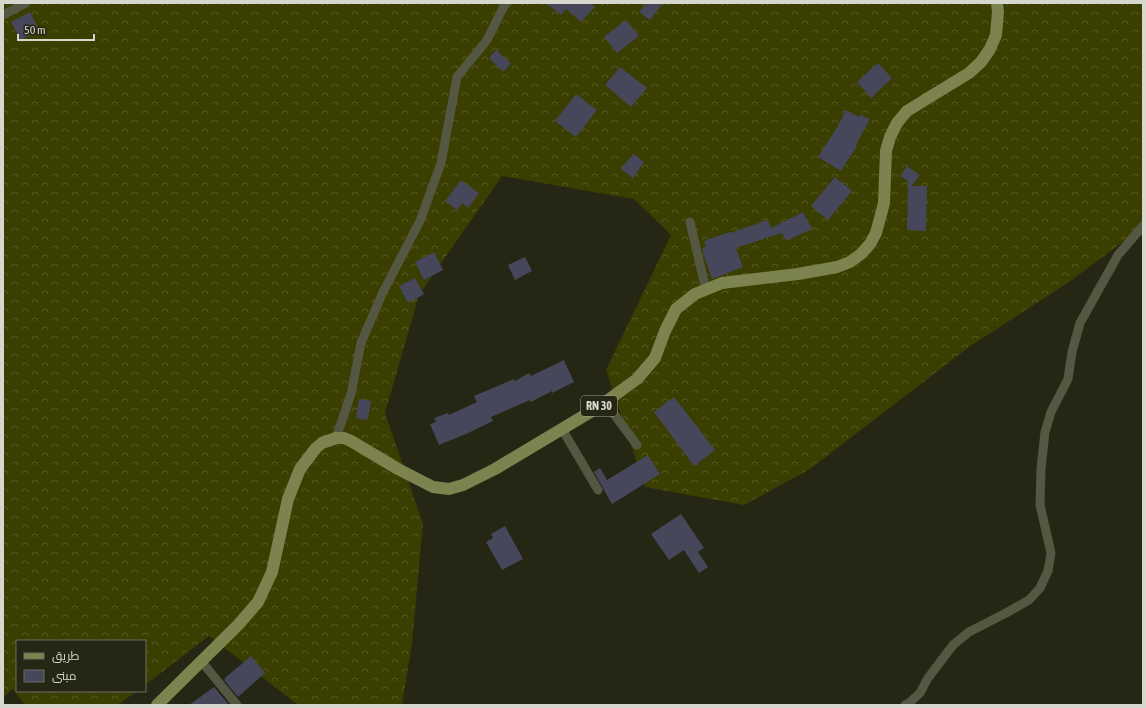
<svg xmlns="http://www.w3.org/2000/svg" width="1146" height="708" font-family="'Asap Condensed',Cairo,sans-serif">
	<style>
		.forest { fill: url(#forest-crowns) }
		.building { fill: #46475a }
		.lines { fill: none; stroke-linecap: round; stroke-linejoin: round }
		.street { stroke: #545742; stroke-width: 9 }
		.primary { stroke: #7d834f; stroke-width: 12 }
		.labels { text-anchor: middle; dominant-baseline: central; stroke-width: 3; stroke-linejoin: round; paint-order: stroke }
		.shield { fill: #252714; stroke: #a2a396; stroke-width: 1 }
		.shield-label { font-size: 12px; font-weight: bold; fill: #d7d8cd }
	</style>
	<defs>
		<pattern id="forest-crowns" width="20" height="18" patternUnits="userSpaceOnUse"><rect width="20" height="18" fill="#3a3e00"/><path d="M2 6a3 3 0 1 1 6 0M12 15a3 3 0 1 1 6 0" fill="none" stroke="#565924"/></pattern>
	</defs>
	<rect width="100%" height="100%" fill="#252714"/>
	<path class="forest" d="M3,3H1143V227L1069,282L969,347L810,469L744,505L645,487L606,370L671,235L634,199L502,176L419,295L385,413L423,524L412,643L402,705H298L209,636L145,685V641H17V691H137L118,705H25L13,689L3,697Z"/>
	<path class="building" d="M546,3H591L595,7L581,22L566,9L561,15Z
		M646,3H663L650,20L639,12Z
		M30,12L39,30L21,40L11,22Z
		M626,20L639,36L617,53L604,37Z
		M496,50L511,63L503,72L489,58Z
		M878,63L892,78L871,98L857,82Z
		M620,67L647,88L631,107L605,85Z
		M576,94L597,110L576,137L555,121Z
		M846,110L859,117L861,115L870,119L856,145L857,146L841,171L818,157L836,129Z
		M633,154L644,162L633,178L621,169Z
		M907,166L920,175L912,186H927L926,231L907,230L908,181L900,176Z
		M835,177L852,191L828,220L811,206Z
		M461,180L479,193L468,208L462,203L457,210L445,201Z
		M803,212L812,229L786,241L782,233L736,248L743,267L712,279L705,259L702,248L706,247L704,241L729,232L730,233L768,220L771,228Z
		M434,252L443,270L424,280L415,262Z
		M525,257L532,271L515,280L508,265Z
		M415,278L424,294L408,303L399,286Z
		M564,360L574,382L552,393V391L531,402L530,400L491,417L493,421L466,434L439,445L430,424L436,422L434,418L448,413L449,415L477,402L474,396L514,379L515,381L529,373L531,376Z
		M674,397L715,450L694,466L654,412Z
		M359,399L371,401L368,420L356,418Z
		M648,455L660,474L612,504L594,472L600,468L607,480Z
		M681,514L704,548L698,552L708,567L699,573L684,550L669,560L651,534Z
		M505,526L523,559L502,570L486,542L493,538L491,534Z
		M251,656L265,673L238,697L224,680L225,679V678Z
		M214,687L229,705H189Z"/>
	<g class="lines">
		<path class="street" d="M3,15L26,3
			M690,222L706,290
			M605,402L637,445
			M562,429L598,490
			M336,438L351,394L361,343L383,292L420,221L441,163L457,77L487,40L504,6L507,3
			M202,662L237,705
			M905,705L910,702L920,693L928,678L953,645L969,632L1006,613L1029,600L1040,588L1048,571L1051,553L1040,505L1041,469L1045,432L1051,412L1068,379L1072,352L1080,323L1118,255L1143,226"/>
		<path class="primary" d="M157,705L238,625L258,602L272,572L288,499L300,469L316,448L322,443L336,438H344L351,441L398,469L433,487L449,489L463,485L495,469L597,408L637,379L655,358L665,331L676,309L695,294L722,283L798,274L837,267L850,262L861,254L870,244L876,233L884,203L886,151L890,137L897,123L907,111L969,73L981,62L990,49L996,35L998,12L997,3"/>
	</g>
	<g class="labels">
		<rect class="shield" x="581" y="396" width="36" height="20" rx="3"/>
		<g class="shield-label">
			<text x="599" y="406">RN 30</text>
		</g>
	</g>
	<rect width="1146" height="708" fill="none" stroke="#d7d8cd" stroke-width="8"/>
	<rect x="16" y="640" width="130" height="52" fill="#252714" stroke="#6c6e5e"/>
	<rect x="24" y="653" width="20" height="6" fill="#7d834f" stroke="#6c6e5e"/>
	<text x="52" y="660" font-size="12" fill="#d7d8cd">طريق</text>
	<rect x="24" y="670" width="20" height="12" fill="#46475a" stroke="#6c6e5e"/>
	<text x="52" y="680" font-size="12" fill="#d7d8cd">مبنى</text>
	<path d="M18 34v6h76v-6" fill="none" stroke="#d7d8cd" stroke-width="2"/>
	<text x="24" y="34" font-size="12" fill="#d7d8cd" stroke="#252714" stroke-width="3" paint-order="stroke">50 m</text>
</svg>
